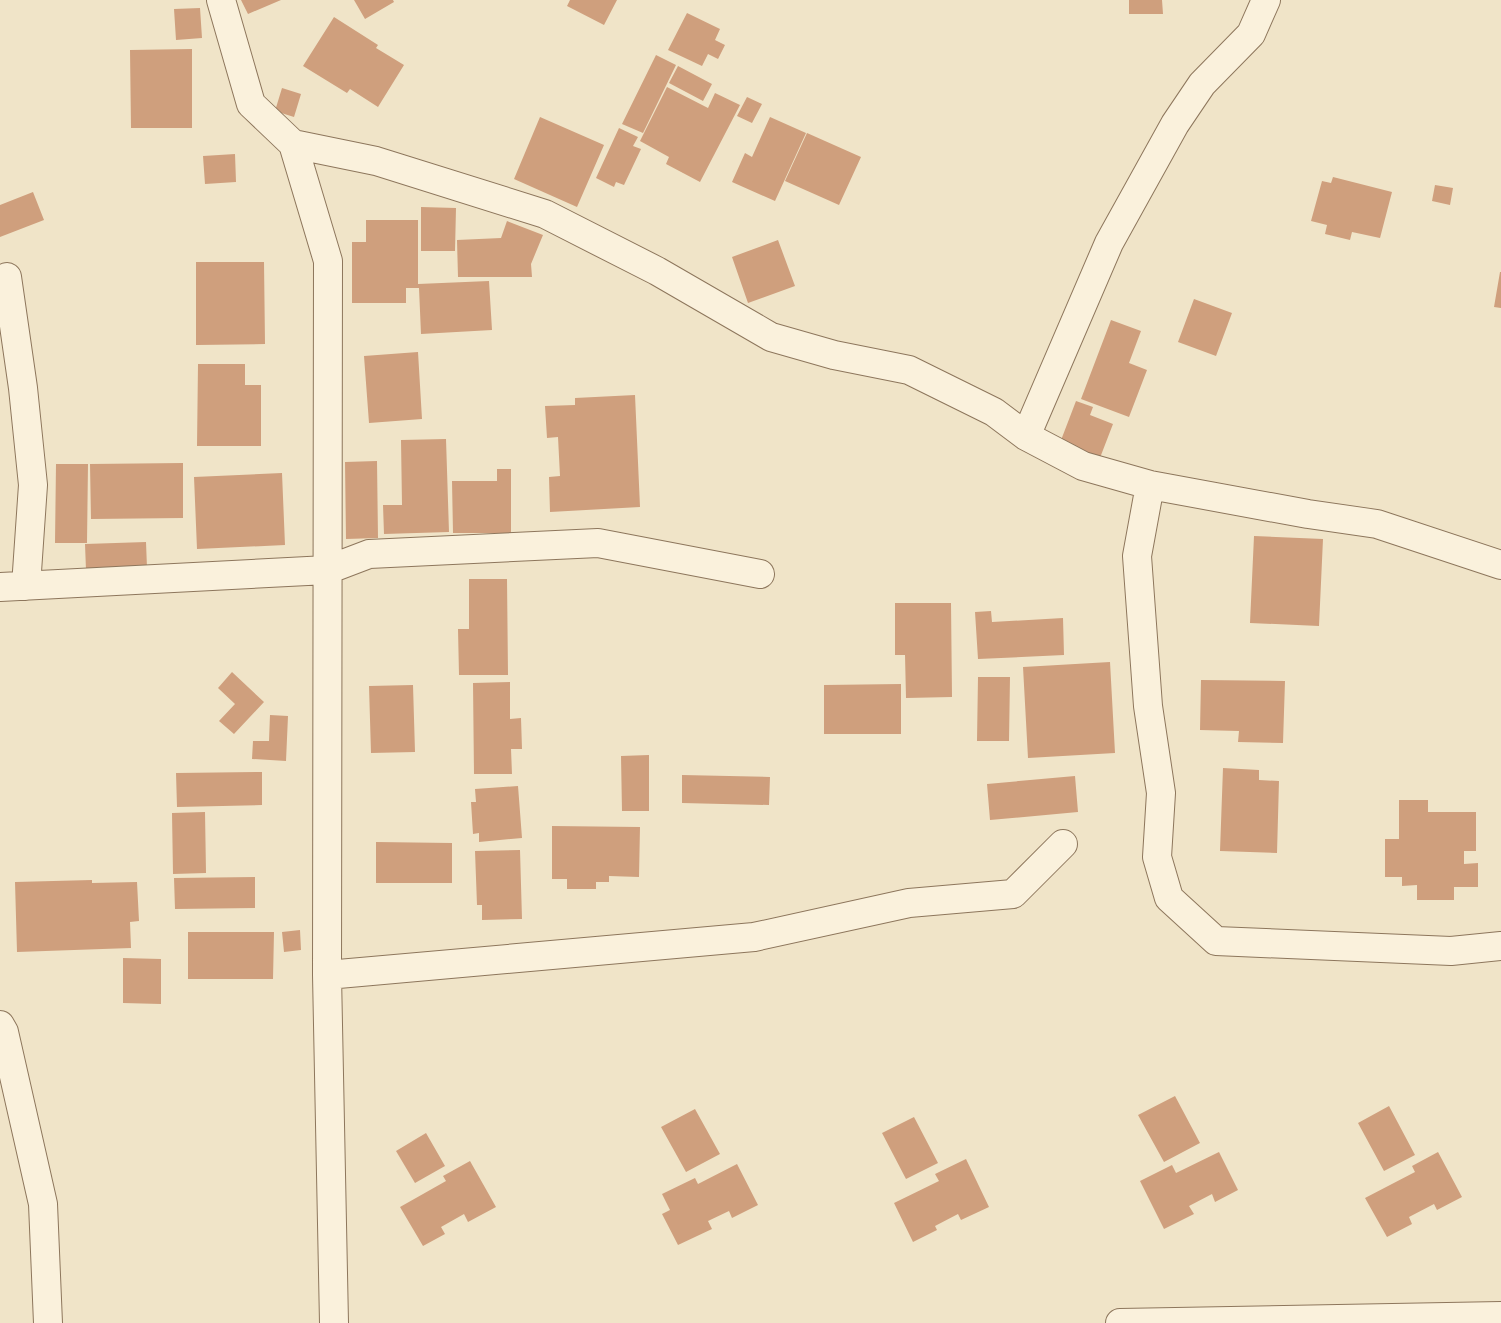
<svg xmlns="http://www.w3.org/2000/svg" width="1501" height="1323" font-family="'Source Serif 4',serif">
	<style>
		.building { fill: #cf9f7d }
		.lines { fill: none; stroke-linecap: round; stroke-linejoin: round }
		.minor-casing { stroke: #8d765c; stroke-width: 30 }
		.minor { stroke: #faf1dc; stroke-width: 28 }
	</style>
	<rect width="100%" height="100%" fill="#f0e4c8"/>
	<path class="building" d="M241,0H281L248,14Z
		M354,0H393L394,2L365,19Z
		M570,0H617L604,25L567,6Z
		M1129,0H1162L1163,14H1129Z
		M200,8L202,38L176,40L174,9Z
		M687,13L720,29L715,40L725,45L718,59L708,54L702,66L668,50Z
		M334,17L378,45L376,48L404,65L378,107L350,89L347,93L303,66Z
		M192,49V128H131L130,50Z
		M656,55L676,65L643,133L622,124Z
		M678,66L712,84L703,101L669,83Z
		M667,87L708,108L715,93L740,105L700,182L666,164L669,157L640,141Z
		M282,88L301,94L294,117L275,111Z
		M747,97L762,104L752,123L737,116Z
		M540,117L604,145L577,207L514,179Z
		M770,117L806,133L775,201L732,182L745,153L752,157Z
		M619,128L638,137L633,146L641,149L624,185L616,182L614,187L596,178Z
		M807,133L861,157L839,205L785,181Z
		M235,154L236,182L205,184L203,156Z
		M1333,177L1392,192L1380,238L1352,232L1350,240L1325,234L1327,225L1311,221L1322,181L1331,183Z
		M1435,185L1453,188L1450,205L1432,201Z
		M33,192L44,220L0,237V205Z
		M421,207L456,208L455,251H421Z
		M366,220H418V284L489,281L492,330L421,334L419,288H406V303H352V242H366Z
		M507,221L543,235L531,264L532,277H458L457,240L501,238Z
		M778,240L795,286L748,303L732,257Z
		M196,262H264L265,344L196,345Z
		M1500,272H1501V308L1494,307Z
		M1194,299L1232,313L1216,356L1178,342Z
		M1111,320L1141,331L1129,363L1147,370L1129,417L1081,399Z
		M418,352L422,419L369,423L364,356Z
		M198,364H245V385H261V446H197Z
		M635,395L640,507L550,512L549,477L560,476L558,437L547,438L545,406L575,405V398Z
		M1076,401L1093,407L1090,415L1113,424L1098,463L1058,448Z
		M446,439L449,532L384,534L383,505H402L401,440Z
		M377,461L378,538L346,539L345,462Z
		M183,463V518L91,519L90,464Z
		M56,464H88L87,543H55Z
		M497,469H511V533H453L452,481H497Z
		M282,473L285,545L197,549L194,477Z
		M1254,536L1323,539L1319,626L1250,623Z
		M146,542L147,568L86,570L85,544Z
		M469,579H507L508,675H459L458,629H469Z
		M895,603H951L952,697L906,698L905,655H895Z
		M991,611L992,622L1063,618L1064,655L978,659L975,612Z
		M1110,662L1115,753L1028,758L1023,667Z
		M232,672L264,702L234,734L219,721L235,704L218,688Z
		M978,677H1010L1009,741H977Z
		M1201,680L1285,681L1283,743L1238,742L1239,731L1200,730Z
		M510,682V719L521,718L522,749H511L512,774H474L473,683Z
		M901,684V734H824V685Z
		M413,685L415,752L371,753L369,686Z
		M270,715L288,716L286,761L252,759L253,741H269Z
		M649,755V811H622L621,756Z
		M1223,768L1259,770V780L1279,781L1277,853L1220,851Z
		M262,772V805L177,807L176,773Z
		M682,775L770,777L769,805L682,803Z
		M1075,776L1078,812L990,820L987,784Z
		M518,786L522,838L479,842V833L473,834L471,802H476L475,789Z
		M1399,800H1428V812H1476V851H1464V864L1478,863V887H1454V900H1417V885L1402,886V877H1385V839H1399Z
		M205,812L206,873L173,874L172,813Z
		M552,826L640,827L639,877L609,876V882H596V889H567V879H552Z
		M376,842L452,843V883H376Z
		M520,850L522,919L482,920V905H477L475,851Z
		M255,877V908L175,909L174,878Z
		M92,880V883L137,882L139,921L130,922L131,948L17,952L15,882Z
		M300,930L301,950L284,952L282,932Z
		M188,932H274L273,979H188Z
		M123,958L161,959V1004L123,1003Z
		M1175,1096L1200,1143L1164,1162L1138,1115Z
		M1389,1106L1415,1155L1384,1171L1358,1123Z
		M695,1109L720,1154L686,1172L661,1127Z
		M914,1117L938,1163L906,1179L882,1133Z
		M426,1133L445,1166L415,1183L396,1151Z
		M1219,1152L1238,1190L1215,1202L1212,1194L1189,1206L1194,1214L1164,1229L1140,1181L1172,1165L1176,1173Z
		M1438,1152L1462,1197L1437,1210L1434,1204L1409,1217L1412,1224L1387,1237L1365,1198L1415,1172L1412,1166Z
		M966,1159L989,1207L961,1220L958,1214L935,1226L937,1230L913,1242L894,1203L939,1181L935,1174Z
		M470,1161L496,1207L468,1222L464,1214L441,1227L445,1234L423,1246L400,1207L446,1181L443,1176Z
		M737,1164L758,1205L732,1218L729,1211L708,1221L712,1229L678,1245L662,1214L670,1210L662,1194L695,1178L698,1184Z"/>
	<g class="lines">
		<defs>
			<path id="minor" d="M221,0L251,104L293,144L328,261L327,975L334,1323
				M293,144L376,161L545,214L657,271L771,337L834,355L909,370L994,412L1026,436L1083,466L1150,485L1308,514L1377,524L1501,565
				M7,277L23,388L33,485L26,586
				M1026,436L1109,243L1175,124L1202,84L1251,34L1266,0
				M1150,485L1137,556L1148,706L1161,793L1157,857L1169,898L1216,941L1451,951L1501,946
				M0,587L327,570L369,554L598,543L760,574
				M327,975L754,937L909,903L1013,894L1063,844
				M0,1025L4,1032L43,1204L48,1323
				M1120,1323L1501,1316"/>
		</defs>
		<use href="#minor" class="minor-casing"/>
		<use href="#minor" class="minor"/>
	</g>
</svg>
